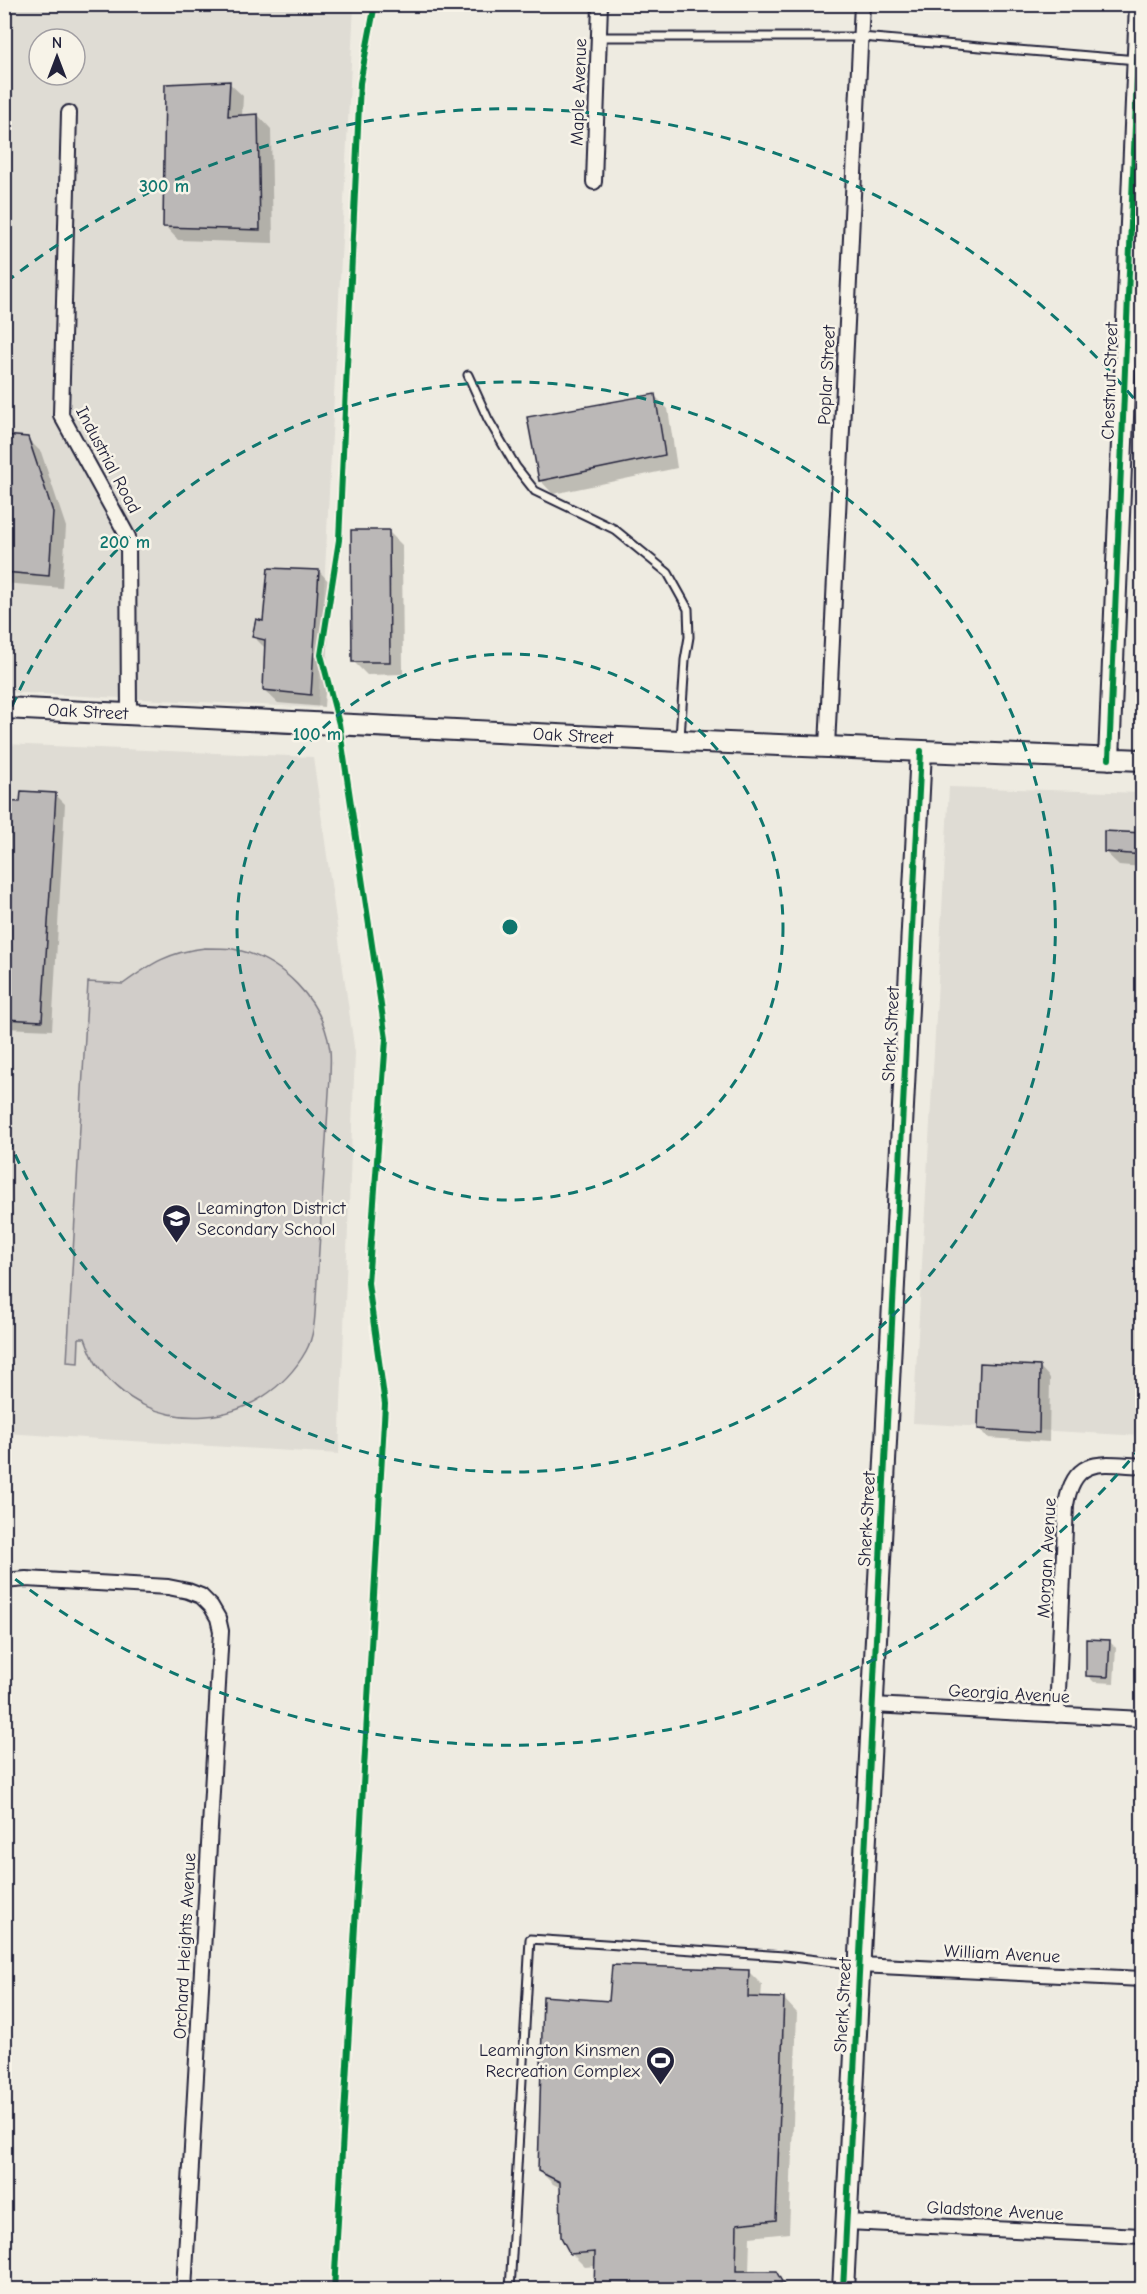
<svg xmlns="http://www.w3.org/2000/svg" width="1147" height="2294" font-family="'Comic Neue',sans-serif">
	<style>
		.built { fill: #dfdcd4; fill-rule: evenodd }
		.green { fill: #d1cdc9; stroke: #7a7882; stroke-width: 1.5 }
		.shadow { fill: #0003 }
		.building { fill: #bbb8b7; stroke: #22223b; stroke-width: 1.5 }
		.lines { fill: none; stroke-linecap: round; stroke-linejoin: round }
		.lane-casing { stroke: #22223b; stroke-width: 11 }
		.street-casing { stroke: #22223b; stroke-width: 18 }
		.secondary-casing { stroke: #22223b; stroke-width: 24 }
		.lane { stroke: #f7f3e8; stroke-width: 7 }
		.street { stroke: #f7f3e8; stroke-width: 14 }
		.secondary { stroke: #f7f3e8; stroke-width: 20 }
		.cycleway-casing { stroke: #f7f3e8; stroke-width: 10 }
		.cycleway { stroke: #00873e; stroke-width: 6 }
		.ring { fill: none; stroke: #0f766e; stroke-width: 3; stroke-dasharray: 10 8 }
		.labels { text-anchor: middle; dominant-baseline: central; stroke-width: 5; stroke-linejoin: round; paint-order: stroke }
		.street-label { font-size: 18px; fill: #22223b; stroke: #f7f3e8 }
		.poi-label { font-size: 18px; fill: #22223b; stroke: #f7f3e8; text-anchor: start }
		.centre { fill: #0f766e; stroke: #f7f3e8; stroke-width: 3 }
		.ring-label { font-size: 18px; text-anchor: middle; font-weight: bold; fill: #0f766e; stroke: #f7f3e8; stroke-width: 5; stroke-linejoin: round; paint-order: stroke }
	</style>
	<rect width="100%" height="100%" fill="#eeebe1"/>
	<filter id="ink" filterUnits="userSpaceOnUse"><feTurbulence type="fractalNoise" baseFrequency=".0167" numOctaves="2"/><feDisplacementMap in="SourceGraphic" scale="12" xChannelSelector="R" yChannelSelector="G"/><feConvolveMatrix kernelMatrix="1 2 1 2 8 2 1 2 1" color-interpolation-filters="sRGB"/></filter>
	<g filter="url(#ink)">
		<path class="built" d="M5,5H354L318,708L5,692ZM39,39H75V75H39Z
			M4,744L313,757L355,1053L339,1454L5,1433Z
			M949,787L1142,793V1436L913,1423Z"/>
		<path class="green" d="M205,948C214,948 224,948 233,949C281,958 323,1000 330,1050C331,1059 330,1068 330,1077L316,1297C315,1315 315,1335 306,1351C262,1430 148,1442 96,1363C91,1355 88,1346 85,1338H79L78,1363L67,1362L88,982L123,984C152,963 169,952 205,948Z"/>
		<path class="shadow" d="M229,83L243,96L242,116L258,115L271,129L273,243L178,240L165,226Z
			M655,396L668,409L677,468L553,494L540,480Z
			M4,436L27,438L41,452L66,527L62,588L4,583Z
			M388,531L402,545L403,674L367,675L354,662Z
			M319,571L332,585L324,707L278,703L264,690L266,649L254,637L265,623Z
			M55,794L65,804L52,1030L4,1028V803L21,804Z
			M1142,834V867L1119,865L1105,852Z
			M1040,1367L1050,1378L1049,1442L989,1438L979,1428Z
			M1138,1638L1142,1639V1683L1140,1680Z
			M1110,1642L1116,1648L1114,1683L1094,1682L1087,1675Z
			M749,1972L762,1985L761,1999H784L797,2013L789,2233L750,2237L749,2272H775L791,2290H595L596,2266L585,2267L571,2253L561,2188L553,2184L539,2170L610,2003Z"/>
		<path class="building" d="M230,81L228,116L258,114L260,230L163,227L165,84Z
			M655,394L665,455L539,481L527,417Z
			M4,435L28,437L53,512L49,576L4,572Z
			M351,530H389L390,662H352Z
			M268,568L319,570L311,695L263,690L265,640L252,637L256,619L263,621Z
			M21,791L56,793L42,1021L4,1019V801L20,802Z
			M1104,831L1143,833V855L1104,852Z
			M980,1363L1040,1366L1039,1433L978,1429Z
			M1086,1639L1110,1640L1108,1677L1086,1676Z
			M612,1965L749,1970L748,1997L784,1998L776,2220L737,2224L736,2271H776L786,2289H594L595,2252L570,2254L561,2237L560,2182L538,2171L543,1996L609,2001Z"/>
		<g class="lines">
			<defs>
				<path id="lane" d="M599,37H861L1137,60
					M468,375L488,419L516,467L535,491L614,529L668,573L688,609L689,637L685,660L680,738
					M510,2290L530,1939L784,1956L858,1965"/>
				<path id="street" d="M69,113L61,415L128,537L129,714
					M594,182L600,4
					M827,747L862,4
					M4,1581L26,1579L168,1587L188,1591L201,1596L211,1606L218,1618L221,1631L184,2290
					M873,1705L1142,1719
					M1057,1715L1066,1505C1074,1455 1102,1464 1142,1466
					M860,1965L1142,1979
					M847,2222L1142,2236"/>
				<path id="secondary" d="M4,708L680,741L1142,760
					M1109,759L1140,4
					M843,2290L921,751"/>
			</defs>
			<use href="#lane" class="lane-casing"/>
			<use href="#street" class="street-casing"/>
			<use href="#secondary" class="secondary-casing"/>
			<use href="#lane" class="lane"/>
			<use href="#street" class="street"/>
			<use href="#secondary" class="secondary"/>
			<defs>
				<path id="cycleway" d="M1109,759L1140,4
					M334,2290L385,1404L368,1283L386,1039L339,724L321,655L339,540L360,83L375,4
					M843,2290L921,751"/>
			</defs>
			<use href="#cycleway" class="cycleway-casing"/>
			<use href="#cycleway" class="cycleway"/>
		</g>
	</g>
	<g class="ring">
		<circle cx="510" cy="927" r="273"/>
		<path d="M5 723A545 545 0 1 1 5 1131"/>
		<path d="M1141 1447A818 818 0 0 1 6 1572M6 282A818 818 0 0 1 1141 407"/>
	</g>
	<defs>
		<symbol id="school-pin" viewBox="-11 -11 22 30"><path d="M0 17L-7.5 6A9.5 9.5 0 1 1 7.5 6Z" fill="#22223b" stroke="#f7f3e8"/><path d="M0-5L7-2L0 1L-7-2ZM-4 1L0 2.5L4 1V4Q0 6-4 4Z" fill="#fff"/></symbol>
		<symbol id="stadium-pin" viewBox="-11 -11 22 30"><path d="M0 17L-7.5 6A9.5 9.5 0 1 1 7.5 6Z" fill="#22223b" stroke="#f7f3e8"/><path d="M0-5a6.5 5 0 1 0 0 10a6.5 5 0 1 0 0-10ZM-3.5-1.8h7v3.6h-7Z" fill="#fff"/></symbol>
	</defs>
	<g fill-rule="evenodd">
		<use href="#school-pin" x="160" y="1202" width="33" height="45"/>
		<use href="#stadium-pin" x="644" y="2044" width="33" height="45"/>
	</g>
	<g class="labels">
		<g class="street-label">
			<text transform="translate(579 92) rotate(-88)">Maple Avenue</text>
			<text transform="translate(827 375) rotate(-87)">Poplar Street</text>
			<text transform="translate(1110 381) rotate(-88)">Chestnut Street</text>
			<text transform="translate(108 460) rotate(62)">Industrial Road</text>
			<text transform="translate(88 712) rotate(3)">Oak Street</text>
			<text transform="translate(573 736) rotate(3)">Oak Street</text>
			<text transform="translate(891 1034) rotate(-87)">Sherk Street</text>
			<text transform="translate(867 1519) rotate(-87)">Sherk Street</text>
			<text transform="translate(1047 1558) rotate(-87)">Morgan Avenue</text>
			<text transform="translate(1009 1694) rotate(3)">Georgia Avenue</text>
			<text transform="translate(185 1946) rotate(-87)">Orchard Heights Avenue</text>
			<text transform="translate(1002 1954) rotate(3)">William Avenue</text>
			<text transform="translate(843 2005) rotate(-87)">Sherk Street</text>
			<text transform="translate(995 2211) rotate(3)">Gladstone Avenue</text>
		</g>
		<g class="poi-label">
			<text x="197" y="1208">Leamington District<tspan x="197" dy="21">Secondary School</tspan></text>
			<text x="640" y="2050" text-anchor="end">Leamington Kinsmen<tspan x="640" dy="21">Recreation Complex</tspan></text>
		</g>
	</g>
	<circle cx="510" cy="927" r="9" class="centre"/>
	<g class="ring-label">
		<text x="164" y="192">300 m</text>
		<text x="125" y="548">200 m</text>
		<text x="317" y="740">100 m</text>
	</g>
	<rect width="1147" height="2294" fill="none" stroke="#f7f3e8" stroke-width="24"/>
	<rect x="12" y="12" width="1123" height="2270" fill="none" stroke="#22223b" stroke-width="2" filter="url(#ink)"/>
	<g transform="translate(57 57)"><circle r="28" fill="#f7f3e8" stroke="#a29fa3" stroke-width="1.5"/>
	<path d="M0-4.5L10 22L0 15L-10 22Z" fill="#22223b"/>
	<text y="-9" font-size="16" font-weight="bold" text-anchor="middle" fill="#22223b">N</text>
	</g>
</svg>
